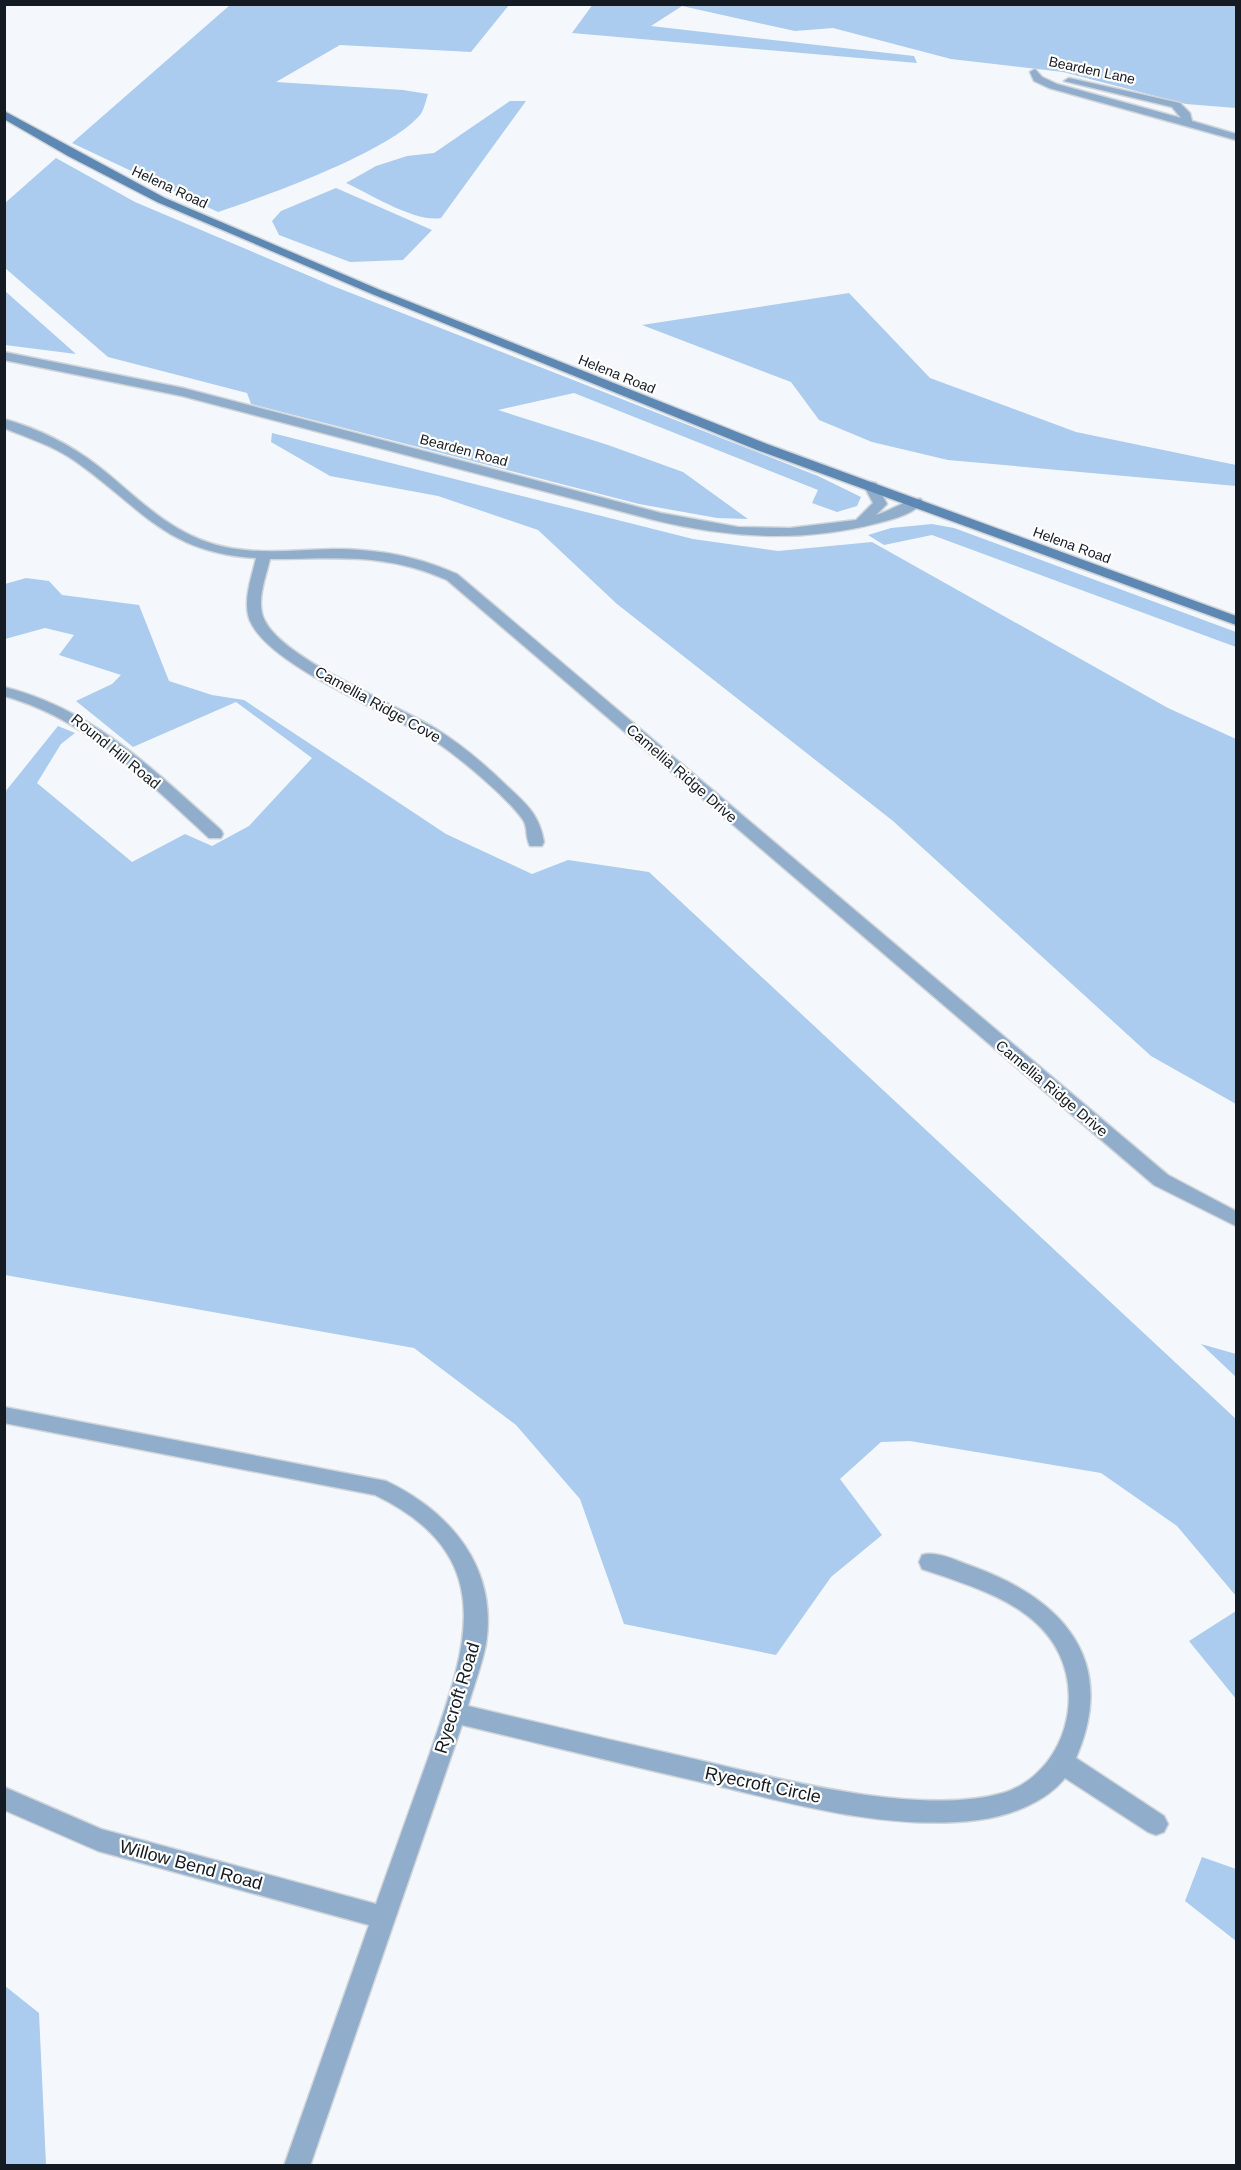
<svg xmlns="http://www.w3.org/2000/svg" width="1241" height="2170" font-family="Helvetica,sans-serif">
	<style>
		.forest { fill: #abcbef }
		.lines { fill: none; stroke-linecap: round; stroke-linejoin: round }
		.minor-casing { stroke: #d0d5d9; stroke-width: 3 }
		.tertiary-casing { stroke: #d0d5d9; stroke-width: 3 }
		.secondary-casing { stroke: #d0d5d9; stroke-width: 3 }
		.minor { fill: #91adcc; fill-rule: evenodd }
		.tertiary { fill: #91adcc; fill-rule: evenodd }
		.secondary { fill: #5e88b4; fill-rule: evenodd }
		.labels { text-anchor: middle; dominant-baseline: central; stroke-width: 4.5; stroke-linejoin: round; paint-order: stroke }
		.far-street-label { font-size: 14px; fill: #141b22; stroke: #fff }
		.street-label { font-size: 15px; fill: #141b22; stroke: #fff }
		.near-street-label { font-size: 18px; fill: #141b22; stroke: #fff }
	</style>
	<rect width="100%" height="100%" fill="#f4f8fc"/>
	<path class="forest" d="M593,4L1236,5V108L1186,104L1063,72L951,59L833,28L795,31L682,6L651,26L914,56L917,63L572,33Z
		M230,5L231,4L509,5L471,52L340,45L276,82L403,90L428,94C426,100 424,110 420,115C389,152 266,196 218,212L72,143Z
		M510,101H526L441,218C416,223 370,194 346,183L376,166L407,156L434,153Z
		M56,158L135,202L333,286L818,476L861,497L857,506L837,512L812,503L818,490L574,393L498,410L608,445L683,472L748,519L717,518L639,504L251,404L247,393L108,357L5,268V203Z
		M336,188L432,230L403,260L350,262L279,235L272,221L281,211Z
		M5,291L76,354L5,345Z
		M849,293L930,378L1076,432L1236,465V486L948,460L872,442L819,420L791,382L642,325Z
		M272,433L693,539L778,551L872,542L1168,708L1236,739V1104L1151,1056L893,821L617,604L538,530L438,496L330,476L271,442Z
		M932,524L954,528L1236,632V647L932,535L884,545L868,535L891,528Z
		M26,578L49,581L62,595L139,605L169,681L212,695L244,700L446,834L532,874L568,860L649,872L1236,1419V1596L1177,1526L1101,1473L910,1441L881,1442L840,1479L882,1535L831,1577L776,1655L624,1624L580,1499L516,1425L414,1348L5,1275V792L58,726L75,733L61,744L37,783L132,862L185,834L212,846L249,826L312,758L236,702L133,747L76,701L112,684L121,675L59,655L74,635L45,628L5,639V584Z
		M1201,1344L1236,1354V1377Z
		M1236,1611V1699L1189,1641Z
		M1202,1857L1236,1869V1941L1185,1901Z
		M5,1986L39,2013L46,2165H5Z"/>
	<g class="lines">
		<defs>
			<path id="minor" d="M1035,69L1042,77L1057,84L1181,118L1172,107L1064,81L1069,78L1180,103L1190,113L1192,121L1236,134V140L1049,88L1034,81L1030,72Z
				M4,419C37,428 71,445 98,466C134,494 165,529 210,543C249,556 293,550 333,549C378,549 416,556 457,574L1168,1175L1236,1211V1226L1154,1185L447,580C384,552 336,559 270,559C266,577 255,603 265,621C284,659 394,704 433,727C460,743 483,763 505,784C525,803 539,813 544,842L542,846H530C525,838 528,827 523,820C509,799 460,758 439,744C394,714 271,668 250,621C242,601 252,577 256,558C166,553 142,508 75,461C54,446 28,438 4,428Z
				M4,687C93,709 155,771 221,830L223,834L221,838H209C147,781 87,719 4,696Z
				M4,1407L386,1481C451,1512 498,1568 486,1644C482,1665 474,1685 468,1706C548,1725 627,1744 707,1762C788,1781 922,1816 1003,1793C1052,1778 1078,1722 1066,1673C1050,1607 977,1588 922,1569L919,1562L922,1555C937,1550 959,1562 974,1567C1064,1600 1118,1661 1076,1758L1164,1816L1168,1824L1164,1832L1156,1835L1148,1832L1065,1778C1045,1803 1009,1816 978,1820C891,1831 797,1805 714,1785C630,1766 546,1745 462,1725L310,2166H284L369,1925L98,1851L4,1810V1787L101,1829L376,1904C394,1853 412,1803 430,1753C467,1646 501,1556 375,1495L4,1423Z"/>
			<path id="tertiary" d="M4,352L183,388L661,513L738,527L790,528L856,520L873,503L864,486L871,482L876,483L887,504L876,515C888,512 911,497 921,499L923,502C912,515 893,519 878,523C803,543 728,538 654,520L182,396L4,360Z"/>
			<path id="secondary" d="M4,111L165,198L380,290L767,444L1236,616V625L757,450L372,294L157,202L68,156L4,119Z"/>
		</defs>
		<use href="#minor" class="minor-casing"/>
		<use href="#tertiary" class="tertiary-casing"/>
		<use href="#secondary" class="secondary-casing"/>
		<use href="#minor" class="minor"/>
		<use href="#tertiary" class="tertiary"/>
		<use href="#secondary" class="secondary"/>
	</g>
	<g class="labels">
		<g class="far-street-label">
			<text transform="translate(1092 70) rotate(12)">Bearden Lane</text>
			<text transform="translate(170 187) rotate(25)">Helena Road</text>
			<text transform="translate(617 374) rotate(22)">Helena Road</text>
			<text transform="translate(464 450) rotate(15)">Bearden Road</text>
			<text transform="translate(1072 545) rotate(20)">Helena Road</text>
		</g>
		<g class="street-label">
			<text transform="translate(378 704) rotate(29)">Camellia Ridge Cove</text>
			<text transform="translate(116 751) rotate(39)">Round Hill Road</text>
			<text transform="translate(682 773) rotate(41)">Camellia Ridge Drive</text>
			<text transform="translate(1052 1088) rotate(40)">Camellia Ridge Drive</text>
		</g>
		<g class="near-street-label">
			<text transform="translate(457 1698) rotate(-73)">Ryecroft Road</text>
			<text transform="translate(763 1785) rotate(12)">Ryecroft Circle</text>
			<text transform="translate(191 1865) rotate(15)">Willow Bend Road</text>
		</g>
	</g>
	<rect width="1241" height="2170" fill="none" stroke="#141b22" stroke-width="12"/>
</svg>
